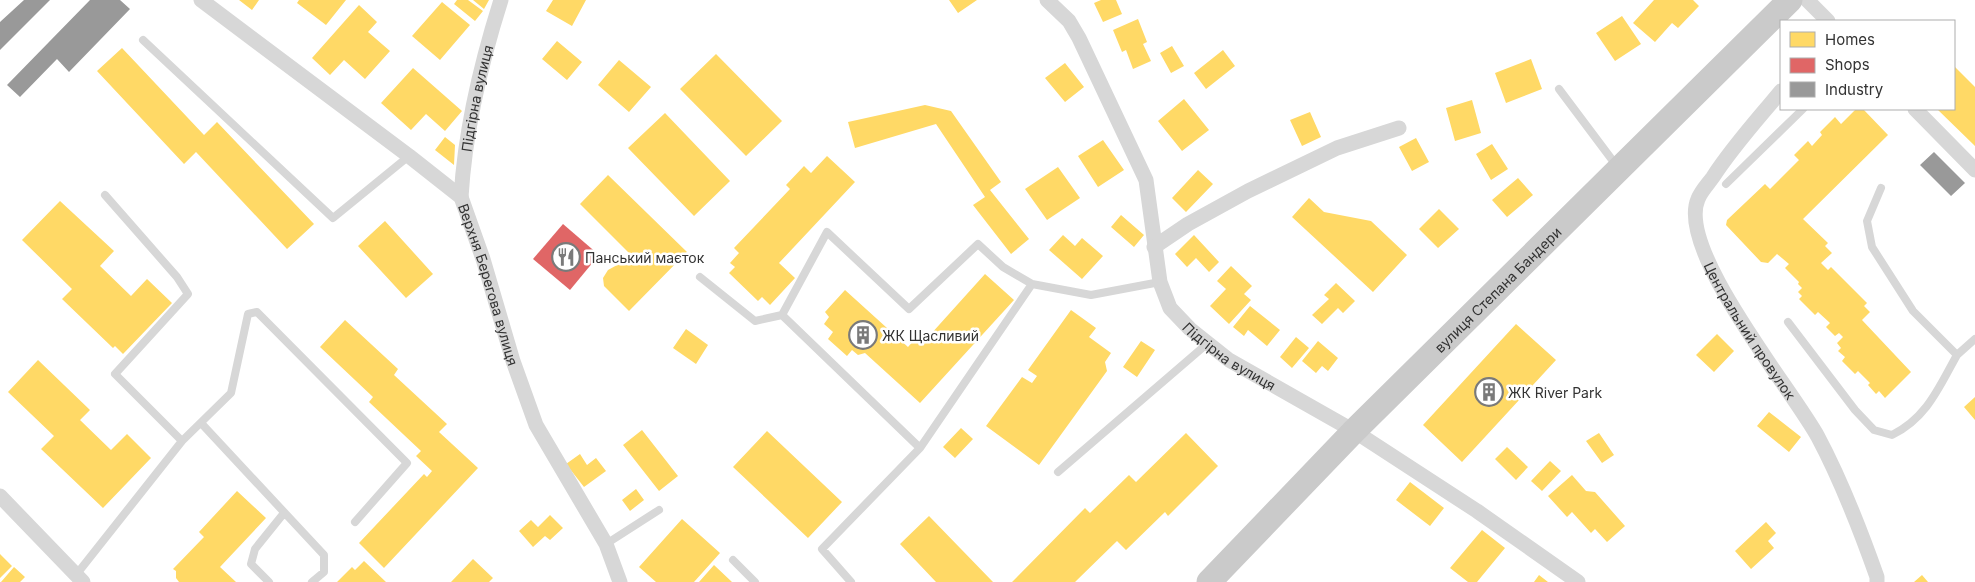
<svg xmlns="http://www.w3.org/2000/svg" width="1975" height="582" font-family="Inter,sans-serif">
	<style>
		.homes { fill: #ffd966 }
		.shops { fill: #e06666 }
		.industry { fill: #999 }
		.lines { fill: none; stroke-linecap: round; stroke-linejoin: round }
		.service { stroke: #d7d7d7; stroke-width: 8 }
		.minor { stroke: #d7d7d7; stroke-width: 15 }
		.primary { stroke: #cacaca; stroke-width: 25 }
		.labels { text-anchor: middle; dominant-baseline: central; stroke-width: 5; stroke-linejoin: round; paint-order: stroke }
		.street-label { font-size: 14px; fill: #333; stroke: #fff }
		.poi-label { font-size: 14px; fill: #333; stroke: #fff; text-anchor: start }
	</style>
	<rect width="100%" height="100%" fill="#fff"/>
	<path class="homes" d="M239,0H259L252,10Z
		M299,0H346L326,25L297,3Z
		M457,0H468L483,11L475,21L454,4Z
		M473,0H489L484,9Z
		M553,0H586L572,26L546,11Z
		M949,0H977L958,13Z
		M1101,0H1116L1122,14L1103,22L1094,3Z
		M1654,0H1693L1699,6L1678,28L1672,23L1655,42L1633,23Z
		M442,2L470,25L440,60L412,36Z
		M359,5L377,22L368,32L390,51L365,79L344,60L330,75L312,58Z
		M1622,16L1641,44L1615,61L1596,33Z
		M1138,19L1147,42L1143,44L1151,61L1133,69L1126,50L1122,52L1113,30Z
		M557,41L582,62L567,80L542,59Z
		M1172,46L1184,66L1171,73L1160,53Z
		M122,48L204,135L217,122L314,224L287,249L196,152L184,164L97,71Z
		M1223,50L1235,66L1206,89L1194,73Z
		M716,54L782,121L746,156L680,89Z
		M1531,59L1542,89L1506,103L1495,73Z
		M619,60L651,87L629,112L598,85Z
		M1065,63L1084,87L1065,102L1045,78Z
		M1954,66L1975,87V146L1937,109H1954Z
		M413,68L462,111L445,131L426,114L411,130L381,103Z
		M1184,99L1209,130L1182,151L1158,121Z
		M1472,100L1481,133L1455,141L1446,108Z
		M925,105L951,111L1001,182L990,190L1029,239L1011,254L973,205L985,197L936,124L855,148L848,122Z
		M1856,109H1863L1888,135L1803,219L1828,243L1825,246L1832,253L1821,263L1828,270L1831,267L1867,303L1864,306L1870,312L1862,320L1911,372L1885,398L1879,391L1876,394L1868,385L1870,383L1858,371L1855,374L1842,361L1845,357L1838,351L1841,348L1837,343L1843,337L1839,333L1835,336L1826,327L1830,323L1818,312L1815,315L1799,299L1802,296L1798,292L1802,288L1798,284L1799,282L1785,268L1789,264L1777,254L1768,263L1761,262L1726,225L1727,220L1765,184L1770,189L1799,160L1794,155L1808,141L1812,146L1822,135L1820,132L1835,117L1841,124Z
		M1310,112L1321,137L1302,146L1290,120Z
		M665,113L730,181L694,216L628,148Z
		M445,137L455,145L454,165L435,150Z
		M1416,138L1429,162L1412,171L1399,147Z
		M1103,140L1124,170L1098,187L1078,156Z
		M1492,144L1508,169L1491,180L1476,154Z
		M827,156L855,182L779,263L795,278L770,305L762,297L758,301L729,273L735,267L730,263L739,253L734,248L790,189L786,185L804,166L811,173Z
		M1058,167L1080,198L1047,220L1025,189Z
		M1198,170L1213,184L1186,212L1172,198Z
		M608,175L687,252L629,311L604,286L603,278L608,270L619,264L629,253L580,204Z
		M1518,178L1533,195L1507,217L1492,200Z
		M1309,198L1324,212L1371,221L1407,255L1373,292L1292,217Z
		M60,201L114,251L100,266L131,296L147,279L172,303L123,354L115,346L113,348L62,299L72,289L22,240Z
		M1439,209L1459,229L1438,248L1419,229Z
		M1121,215L1144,235L1134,247L1111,227Z
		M385,221L433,274L406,298L358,246Z
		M1063,235L1075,246L1082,238L1103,256L1082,279L1049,250Z
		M1194,235L1219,262L1209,272L1196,258L1187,267L1175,254Z
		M1231,266L1252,286L1244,294L1251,300L1229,324L1210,306L1226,289L1217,281Z
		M985,274L1014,300L920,403L865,353L858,355L852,350L847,356L828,339L833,332L824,324L829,317L825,312L845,290L908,347L915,339L921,345Z
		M1336,283L1355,301L1343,313L1338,308L1322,324L1312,315L1329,299L1324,295Z
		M1250,306L1280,330L1267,346L1248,330L1244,336L1233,327Z
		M1071,310L1096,328L1089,337L1111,353L1105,362L1107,371L1039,465L986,426L1022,377L1032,383L1037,376L1028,370Z
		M345,320L398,369L394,375L447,424L439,432L478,468L384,568L359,543L424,474L427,477L432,471L416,456L421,451L369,402L373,397L320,347Z
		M1516,324L1556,360L1462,462L1423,425Z
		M686,329L708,345L696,364L673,348Z
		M1717,334L1734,351L1714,372L1696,355Z
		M1296,337L1309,348L1292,368L1280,357Z
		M1141,341L1155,350L1137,377L1123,367Z
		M1318,341L1338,358L1328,371L1322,366L1316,373L1302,361Z
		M38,360L90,410L80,420L111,450L127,434L151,458L103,508L41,449L54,436L8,392Z
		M1975,397V420L1964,407Z
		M1769,412L1801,437L1789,452L1757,426Z
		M961,428L973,439L955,458L943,447Z
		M642,430L678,476L659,491L623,445Z
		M767,431L842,502L808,538L733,467Z
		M1186,433L1218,466L1168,516L1165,512L1126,550L1117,541L1075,582H1012L1085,508L1090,513L1129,475L1136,482Z
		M1599,433L1614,455L1602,463L1586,441Z
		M1507,447L1528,467L1516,480L1495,459Z
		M580,454L587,465L596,458L606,471L584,487L566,464Z
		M1550,461L1561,471L1542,491L1531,481Z
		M1572,475L1586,491L1595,492L1625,526L1607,542L1595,529L1591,533L1572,512L1567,517L1548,496Z
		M1410,482L1444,508L1430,526L1396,500Z
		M636,489L644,500L630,511L622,500Z
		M237,491L266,518L220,567L236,582H179L176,578V571L173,569L204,537L199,532Z
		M550,515L563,528L550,540L545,536L533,547L519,531L531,520L538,527Z
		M929,516L993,582H936L900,544Z
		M682,519L720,553L694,582H656L639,567Z
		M1766,522L1776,533L1768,541L1774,548L1751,569L1735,551Z
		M1482,530L1505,548L1477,582H1468L1450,568Z
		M0,554L12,566L0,578Z
		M473,559L493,578L489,582H451Z
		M364,561L386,582H337L352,567L355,570Z
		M714,565L732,582H699Z
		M14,567L25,577L20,582H1Z
		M1539,575L1548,582H1534Z
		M1922,575L1928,582H1914Z"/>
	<path class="shops" d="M563,224L599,255L570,290L533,259Z"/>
	<path class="industry" d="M24,0H50L0,50V22Z
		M90,0H120L130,9L69,72L57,59L20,97L7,85Z
		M1934,152L1965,183L1951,196L1920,165Z"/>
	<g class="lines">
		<path class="service" d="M143,40L333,218L409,156
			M1559,89L1616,165
			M1726,184L1803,109
			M1881,188L1867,221L1872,247L1913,311L1957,355L1975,339
			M105,195L177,277L188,294L115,374L182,441L231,393L248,314L257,312L407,463L355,522
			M700,277L755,321L782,315L827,232L909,309L978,244L1003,267L1032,284
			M782,315L920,448
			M1788,322L1855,410L1874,430L1892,435C1927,418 1939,387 1957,355
			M201,423L324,555V572L312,582
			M1058,472L1208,343
			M606,544L659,510
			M733,560L755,582
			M76,575L182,441
			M269,582L251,564L255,549L284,513
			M851,582L822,549L920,448L1032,284L1091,295L1160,282"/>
		<g class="minor">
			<path id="s1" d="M201,0L409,156L461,197L483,259L513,361L536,425L606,544L620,582"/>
			<path id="s2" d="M1047,0L1069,21L1079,38L1146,180L1160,282L1170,308L1190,329L1229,360L1354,431L1477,511L1578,582"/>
			<path d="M1807,0L1828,21"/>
			<path id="s3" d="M1781,91C1758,119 1733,146 1713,177C1708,184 1701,191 1698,199C1676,250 1792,389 1818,437C1842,482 1860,529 1877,577V582"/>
			<path d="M1915,109L1975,170"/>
			<path id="s4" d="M461,197C465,131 481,63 501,0"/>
			<path d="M1154,247L1188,224L1248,191L1337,148L1399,128"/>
			<path d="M0,496L83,582"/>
		</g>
		<path class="primary" id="s5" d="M1209,582L1354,431L1790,0"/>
	</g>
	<defs>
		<symbol id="restaurant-ring" viewBox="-11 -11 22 22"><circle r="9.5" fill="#fff" stroke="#7a7a7a" stroke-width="1.5"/><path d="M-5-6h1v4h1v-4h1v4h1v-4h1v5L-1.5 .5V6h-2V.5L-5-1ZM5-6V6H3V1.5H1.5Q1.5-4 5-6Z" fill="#7a7a7a"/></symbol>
		<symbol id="building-ring" viewBox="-11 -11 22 22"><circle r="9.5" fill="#fff" stroke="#7a7a7a" stroke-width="1.5"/><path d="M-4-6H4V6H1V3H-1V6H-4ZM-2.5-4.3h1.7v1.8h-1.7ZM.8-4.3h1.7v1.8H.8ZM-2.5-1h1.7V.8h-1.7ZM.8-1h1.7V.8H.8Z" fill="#7a7a7a"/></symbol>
	</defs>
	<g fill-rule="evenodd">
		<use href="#restaurant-ring" x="550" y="241" width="32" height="32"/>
		<use href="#building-ring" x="847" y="319" width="32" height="32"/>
		<use href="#building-ring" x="1473" y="376" width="32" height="32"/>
	</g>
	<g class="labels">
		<g class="street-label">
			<text stroke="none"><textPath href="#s4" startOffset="100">Підгірна вулиця</textPath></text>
			<text stroke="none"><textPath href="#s1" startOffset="418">Верхня Берегова вулиця</textPath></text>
			<text stroke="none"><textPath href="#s5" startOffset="411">вулиця Степана Бандери</textPath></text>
			<text stroke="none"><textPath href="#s3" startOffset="282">Центральний провулок</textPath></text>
			<text stroke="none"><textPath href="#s2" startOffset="415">Підгірна вулиця</textPath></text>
		</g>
		<g class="poi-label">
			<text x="585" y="257">Панський маєток</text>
			<text x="882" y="335">ЖК Щасливий</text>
			<text x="1508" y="392">ЖК River Park</text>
		</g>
	</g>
	<rect x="1780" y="20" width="175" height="90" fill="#ffffff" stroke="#adadad"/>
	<rect x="1790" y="32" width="25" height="15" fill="#ffd966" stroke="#adadad"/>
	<text x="1825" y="45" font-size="15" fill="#333333">Homes</text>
	<rect x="1790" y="58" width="25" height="15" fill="#e06666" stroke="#adadad"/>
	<text x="1825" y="70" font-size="15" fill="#333333">Shops</text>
	<rect x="1790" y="82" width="25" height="15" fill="#999999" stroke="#adadad"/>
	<text x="1825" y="95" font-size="15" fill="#333333">Industry</text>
</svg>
